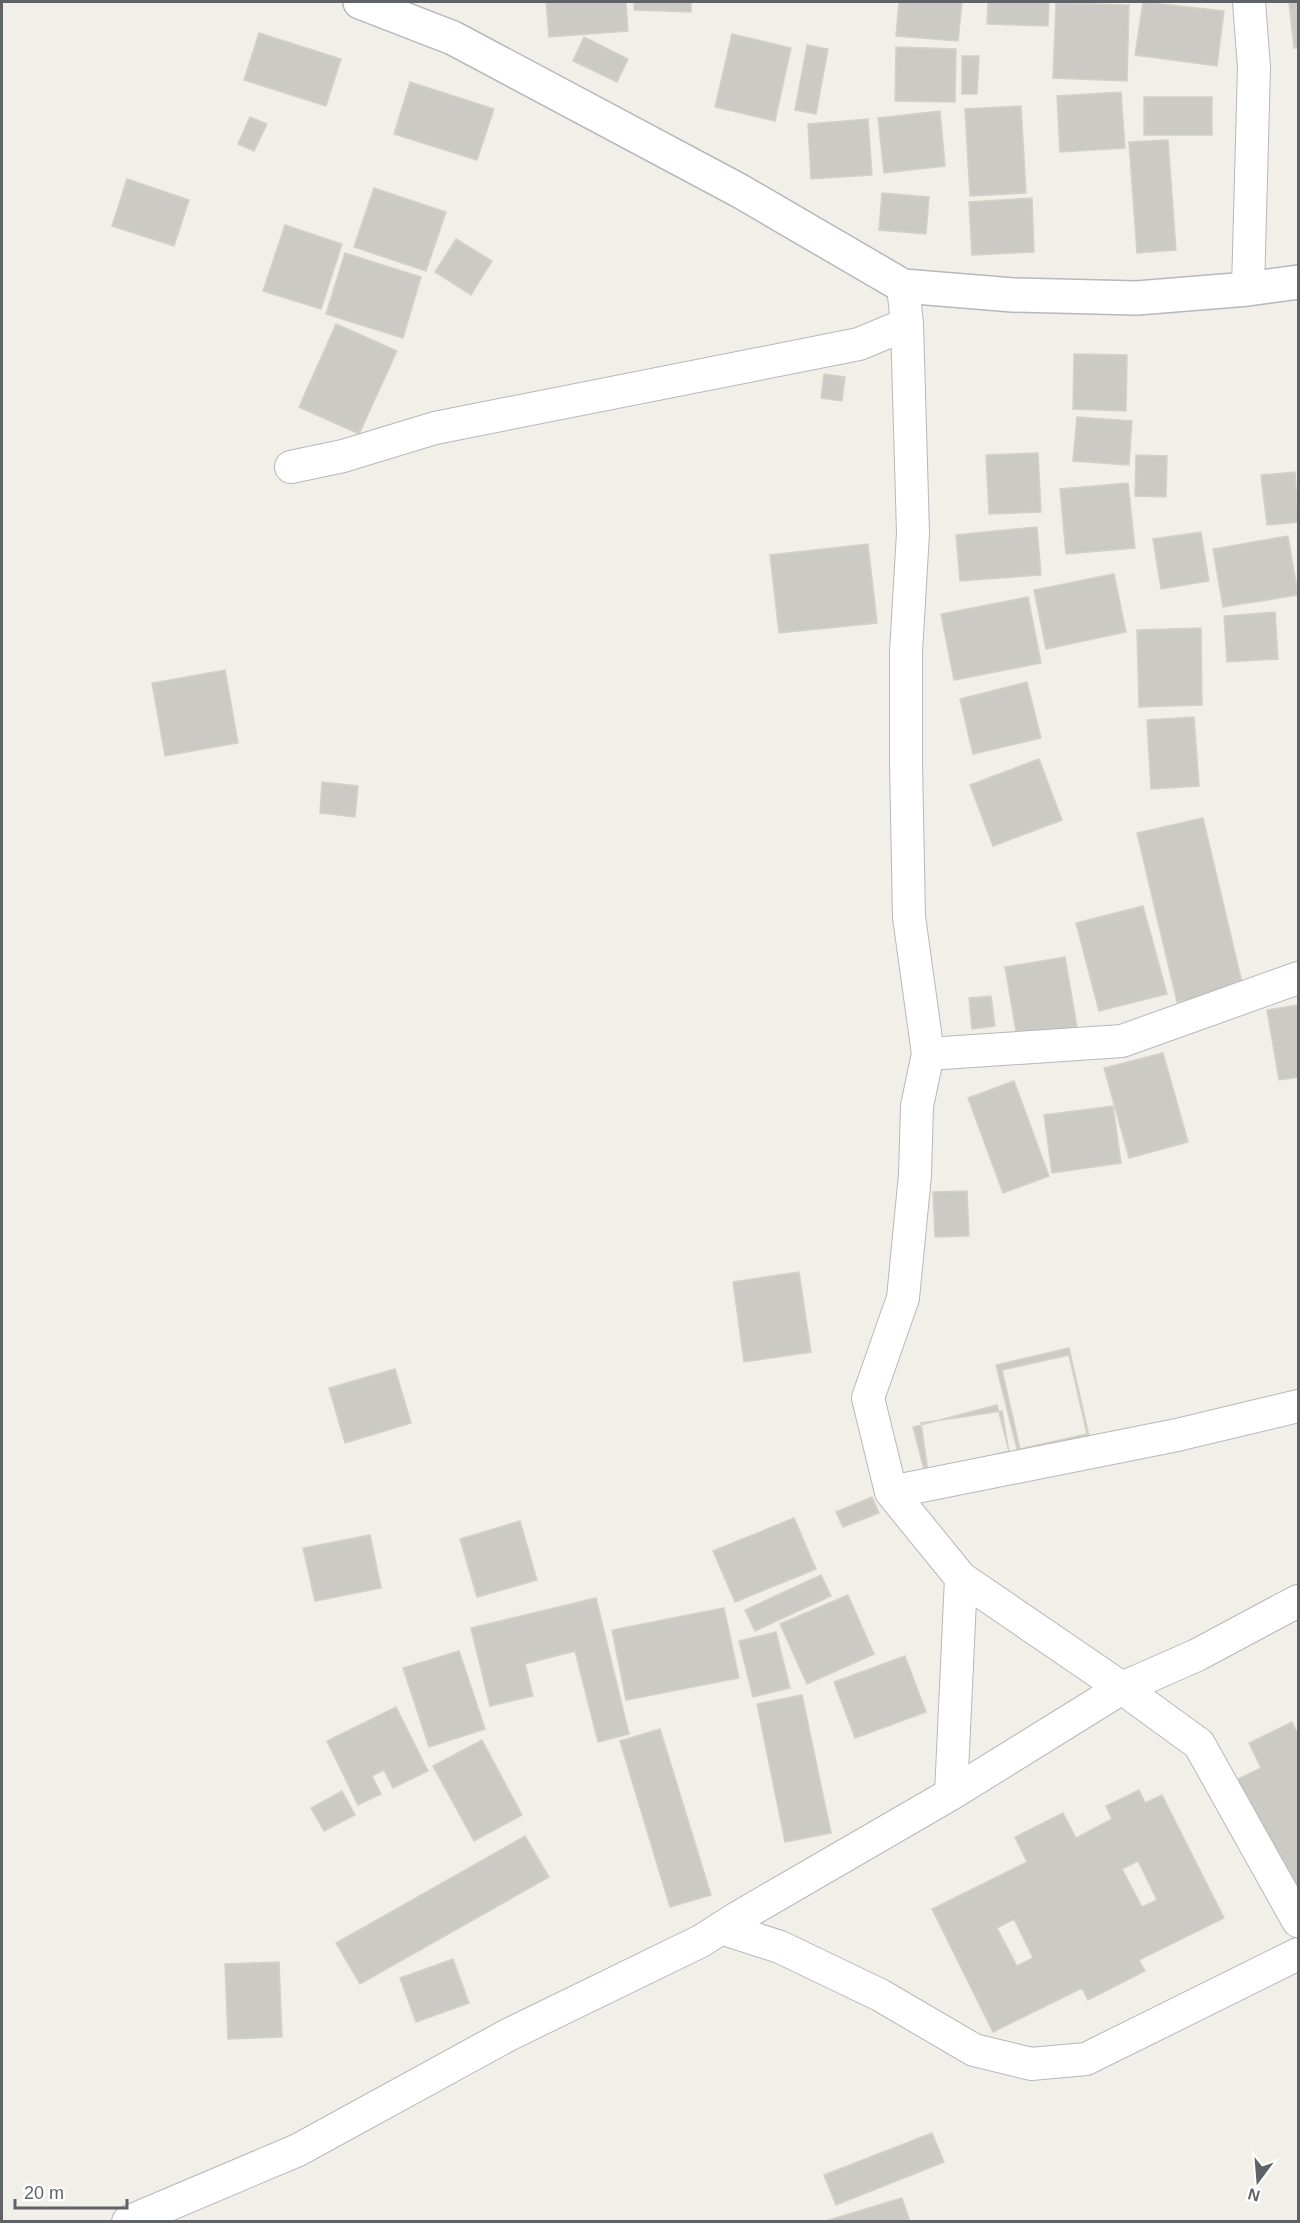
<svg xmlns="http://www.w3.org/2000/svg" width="1300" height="2223" font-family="Arial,sans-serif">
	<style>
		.building { fill: #cccac5; stroke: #d6d1c6; stroke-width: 1.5; fill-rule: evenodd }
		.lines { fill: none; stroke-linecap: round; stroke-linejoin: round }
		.minor-casing { stroke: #b5b8bc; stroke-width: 34 }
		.tertiary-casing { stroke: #b5b8bc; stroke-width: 36 }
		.minor { stroke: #fff; stroke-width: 32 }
		.tertiary { stroke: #fff; stroke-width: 33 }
	</style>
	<rect width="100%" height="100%" fill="#f1efe8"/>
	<path class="building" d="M546,2H626L628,31L549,37Z
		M634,2H691V12L634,10Z
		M899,2H962L958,41L896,36Z
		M988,2H1049L1048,26L987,24Z
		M1143,2L1224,11L1217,66L1135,55Z
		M1289,2H1298V48H1294Z
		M1056,3L1129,5L1127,81L1053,78Z
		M259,33L341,59L326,106L244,80Z
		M732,34L791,48L775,121L715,107Z
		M584,37L628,59L617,82L573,61Z
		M807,45L828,49L816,114L795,110Z
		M896,47L956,49L955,102L895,101Z
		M962,56H979L977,94H962Z
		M410,82L494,109L477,160L394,134Z
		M1121,92L1125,148L1060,152L1057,96Z
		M1144,97H1212V135H1144Z
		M1021,106L1026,193L970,196L965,109Z
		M940,111L945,166L884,173L878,118Z
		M250,117L267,124L254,151L238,144Z
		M868,119L872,175L811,179L808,124Z
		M1168,140L1176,250L1137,253L1129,142Z
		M127,179L189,200L174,246L112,226Z
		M374,188L446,212L426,271L354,247Z
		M882,193L929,197L926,234L879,230Z
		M1032,198L1034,252L972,255L969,202Z
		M285,225L342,244L321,309L263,291Z
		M456,239L492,261L471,295L435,272Z
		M345,253L421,277L403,338L326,314Z
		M336,324L397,351L359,434L299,407Z
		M1074,354L1127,355L1126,411L1073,409Z
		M824,374L845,377L842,401L821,398Z
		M1077,417L1132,421L1129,465L1073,461Z
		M1038,453L1041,512L989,514L986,455Z
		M1136,455L1167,456L1166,497L1135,496Z
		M1295,472L1298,522L1267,525L1261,475Z
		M1128,483L1135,548L1066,554L1060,489Z
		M1037,527L1041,575L960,581L956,535Z
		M1201,532L1209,581L1161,589L1153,539Z
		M1288,536L1298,595L1223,607L1213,549Z
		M868,544L877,623L779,633L770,555Z
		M1114,574L1126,632L1046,649L1034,590Z
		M1028,597L1041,663L954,680L941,614Z
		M1275,612L1278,659L1227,662L1224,616Z
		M1201,628L1202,705L1139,707L1137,630Z
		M225,670L238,743L165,756L152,683Z
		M1027,682L1041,738L973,754L960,699Z
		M1194,717L1199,786L1151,789L1147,720Z
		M1039,759L1062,820L993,846L970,785Z
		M322,782L358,786L355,817L320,813Z
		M1203,818L1243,987L1177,1002L1137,833Z
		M1143,906L1167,994L1099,1011L1076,923Z
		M1065,957L1077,1027L1017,1037L1005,967Z
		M991,996L995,1026L972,1029L969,998Z
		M1298,1005V1077L1279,1080L1267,1010Z
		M1163,1053L1188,1142L1129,1158L1104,1068Z
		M1014,1081L1049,1176L1003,1193L968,1098Z
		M1113,1106L1121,1163L1052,1173L1044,1115Z
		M967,1191L969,1236L935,1237L933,1192Z
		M799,1272L811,1352L744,1362L733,1282Z
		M1069,1348L1089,1436L1018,1453L996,1365Z
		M1069,1355L1087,1434L1020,1449L1002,1370Z
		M395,1369L411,1423L345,1443L329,1388Z
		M997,1405L1009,1451L925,1473L913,1427Z
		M1002,1411L1010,1459L928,1472L921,1423Z
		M872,1497L879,1513L843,1527L836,1512Z
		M794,1518L816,1569L735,1602L713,1551Z
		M520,1521L537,1580L477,1597L460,1539Z
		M370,1535L381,1588L315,1601L303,1548Z
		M821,1575L831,1596L755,1631L745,1610Z
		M848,1595L874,1654L807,1684L780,1624Z
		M596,1598L629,1734L598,1742L575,1651L525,1664L533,1696L490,1706L471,1628Z
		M724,1608L739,1678L626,1700L612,1630Z
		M776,1632L790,1688L753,1697L739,1641Z
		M459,1651L485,1729L429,1747L403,1668Z
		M905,1656L926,1712L855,1738L834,1682Z
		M802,1695L831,1833L785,1842L757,1704Z
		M396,1707L428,1771L393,1788L384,1770L372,1776L381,1794L358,1805L327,1741Z
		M1292,1722L1298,1735V1906L1234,1781L1261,1768L1249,1743Z
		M660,1729L711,1895L670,1907L620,1741Z
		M482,1740L522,1815L474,1841L433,1766Z
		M1139,1790L1145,1803L1162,1795L1224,1918L1139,1960L1145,1971L1088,2000L1082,1988L993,2032L932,1909L1027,1862L1015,1837L1063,1813L1076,1838L1112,1819L1106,1806ZM1138,1861L1157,1900L1142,1907L1122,1869ZM1014,1919L1033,1958L1017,1966L997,1928Z
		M342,1791L355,1815L324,1831L311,1808Z
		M525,1836L549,1877L360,1984L336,1943Z
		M453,1959L469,2003L416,2022L400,1978Z
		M279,1962L282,2037L228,2039L225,1964Z
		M932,2133L944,2162L836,2205L824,2175Z
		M902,2198L910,2222H830L829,2220Z"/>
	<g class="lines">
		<defs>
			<path id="minor" d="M903,286L907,324L913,533L906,652V762L909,917L928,1054L1122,1041L1298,978
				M1248,289L1254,67L1249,2
				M291,467L343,456L435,428L859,344L907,324
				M928,1054L917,1106L915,1175L903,1298L868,1398L891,1492L961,1578L1122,1688L1199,1744L1298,1921
				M891,1492L1177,1435L1298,1406
				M951,1794L961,1578
				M721,1928L780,1947L880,1995L974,2050L1031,2064L1086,2059L1298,1954
				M128,2222L298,2150L508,2035L701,1941L737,1918L951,1794L1122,1688L1197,1655L1298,1601"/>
			<path id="tertiary" d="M360,2L453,38L740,191L903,286L1013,295L1137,298L1248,289L1298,282"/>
		</defs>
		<use href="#minor" class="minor-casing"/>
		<use href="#tertiary" class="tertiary-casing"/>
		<use href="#minor" class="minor"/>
		<use href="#tertiary" class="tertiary"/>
	</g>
	<rect width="1300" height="2223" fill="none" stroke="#5f6368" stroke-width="6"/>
	<g transform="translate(1258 2181) rotate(196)" stroke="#ffffff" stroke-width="4.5" paint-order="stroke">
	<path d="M0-4.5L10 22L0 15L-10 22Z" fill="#5f6368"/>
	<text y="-9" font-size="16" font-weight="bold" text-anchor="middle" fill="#5f6368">N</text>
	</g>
	<path d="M15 2199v9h112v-9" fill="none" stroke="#5f6368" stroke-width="3"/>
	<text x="24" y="2199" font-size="18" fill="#5f6368" stroke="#ffffff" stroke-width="4.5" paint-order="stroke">20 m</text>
</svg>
